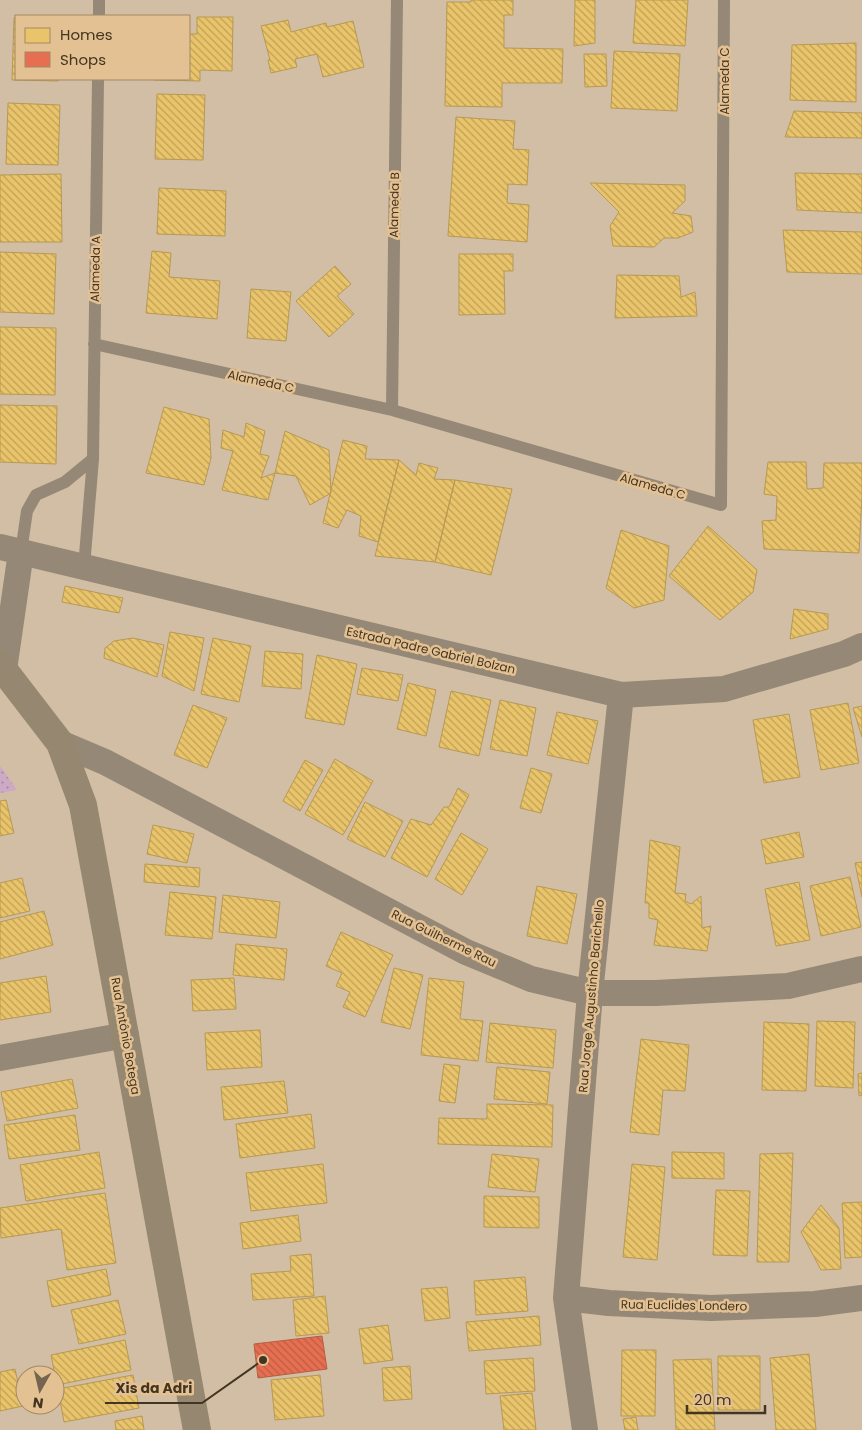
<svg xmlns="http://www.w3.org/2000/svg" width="862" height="1430" font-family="Poppins,sans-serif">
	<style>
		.park { fill: url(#park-dots) }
		.homes { fill: url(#homes-back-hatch); stroke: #b79954 }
		.shops { fill: url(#shops-back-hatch); stroke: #b65e43 }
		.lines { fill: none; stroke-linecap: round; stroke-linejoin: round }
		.lane { stroke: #968876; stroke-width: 12 }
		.street { stroke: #968876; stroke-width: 26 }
		.secondary { stroke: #968771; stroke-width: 28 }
		.labels { text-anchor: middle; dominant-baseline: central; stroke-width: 5; stroke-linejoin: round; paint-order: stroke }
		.street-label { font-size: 12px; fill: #433522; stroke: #e4c192 }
		.leader { fill: none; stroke: #433522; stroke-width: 2 }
		.callout-dot { fill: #433522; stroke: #e4c192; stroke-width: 2 }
		.callout-label { font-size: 14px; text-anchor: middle; font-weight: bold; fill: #433522; stroke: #e4c192; stroke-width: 5; stroke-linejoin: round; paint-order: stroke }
	</style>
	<defs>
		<pattern id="park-dots" width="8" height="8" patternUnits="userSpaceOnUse" patternTransform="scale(1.25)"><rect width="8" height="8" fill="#cca9c5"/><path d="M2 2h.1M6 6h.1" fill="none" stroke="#a78aa0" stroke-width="1.8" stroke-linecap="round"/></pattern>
		<pattern id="homes-back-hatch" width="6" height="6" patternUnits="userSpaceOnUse" patternTransform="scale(1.25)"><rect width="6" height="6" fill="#e9c46a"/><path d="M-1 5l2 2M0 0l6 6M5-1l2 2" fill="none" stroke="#bea057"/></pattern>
		<pattern id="shops-back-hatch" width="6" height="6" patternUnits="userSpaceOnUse" patternTransform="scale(1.25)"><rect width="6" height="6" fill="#e76f51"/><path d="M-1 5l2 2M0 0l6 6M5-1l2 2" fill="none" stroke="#bd5c43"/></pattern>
	</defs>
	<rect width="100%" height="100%" fill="#d1bea5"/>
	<path class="park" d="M0,766L17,790L0,793Z"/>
	<path class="homes" d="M471,0H513V15H504V48L563,49L562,83H502V107L445,106L447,2H471Z
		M575,0H595V43L574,46Z
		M636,0H688L685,46L633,43Z
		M197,17H233L232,71L200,70V81L154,80V79H189V34H197Z
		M14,18H16V79H58V81L12,80Z
		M288,20L291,32L326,23L327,27L353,21L364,67L323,77L317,54L295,59L297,67L271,73L268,60H270L261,26Z
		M856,43V102L790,100L792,45Z
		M614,51L680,54L677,111L611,108Z
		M584,54H606L607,86L585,87Z
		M157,94L205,95L203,160L155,159Z
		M8,103L60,105L58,165L6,164Z
		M794,111L862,113V138L785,137Z
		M456,117L515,121L513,149L529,150L527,185L508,184L507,203L529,205L527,242L448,236Z
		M795,173L862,174V213L797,210Z
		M61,174L62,242H0V175Z
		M590,183L685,185V201L672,213L691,216L693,232L678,238H664L654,247L613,246L610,226L619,212Z
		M159,188L226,191L225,236L157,234Z
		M783,230L862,232V274L787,272Z
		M152,251L171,253L169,277L220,281L217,319L146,313Z
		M0,252L56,254L54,314L0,312Z
		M459,254H513V271H504L505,314L459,315Z
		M335,266L351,284L337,296L354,314L329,337L296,301Z
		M617,275L679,276L681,297L695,292L697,316L615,318Z
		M251,289L291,292L286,341L247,338Z
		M0,327L56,328L55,395L0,394Z
		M0,405L57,406L56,464L0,462Z
		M164,407L209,419L211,458L204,485L146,473Z
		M246,423L265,431L260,454L269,456L261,478L275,473L268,500L222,490L233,451L221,448L223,430L244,437Z
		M285,431L329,450L331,493L310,505L296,476L275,473Z
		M343,440L367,446L365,459L399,460L378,542L359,536L361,516L347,510L338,528L323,523Z
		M399,460L416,475L419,463L438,468L434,479L455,480L435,562L375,556Z
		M768,462H806L807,489L823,488L824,463H862V497L859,553L764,549L762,521L776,520L777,496L764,494Z
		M455,480L512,489L491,575L435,562Z
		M708,526L757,570L753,592L720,620L669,576Z
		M621,530L669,546L664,600L634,608L606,588Z
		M65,586L123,598L119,613L62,602Z
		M794,609L828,614V629L790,639Z
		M170,632L204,638L194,691L162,676Z
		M133,638L164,645L157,677L104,658L105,648L114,641Z
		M213,638L251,646L239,702L201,694Z
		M265,651L303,654L301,689L262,686Z
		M317,655L357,664L344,725L305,718Z
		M362,668L403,675L398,701L357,694Z
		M408,683L436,690L426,736L397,729Z
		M451,691L491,700L479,756L439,747Z
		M500,700L536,708L527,756L490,749Z
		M848,703L859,763L821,770L810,710Z
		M193,705L227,718L207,768L174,755Z
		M862,706V737L853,708Z
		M557,712L598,721L588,764L547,755Z
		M789,714L800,777L764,783L753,720Z
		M335,759L373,781L343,835L305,814Z
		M305,760L323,770L300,811L283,801Z
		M531,768L552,774L541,813L520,808Z
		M458,788L469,795L427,877L391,858L411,819L431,825L444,807H449Z
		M6,800L14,833L0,836V801Z
		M365,802L403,821L385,857L347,839Z
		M153,825L194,834L187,863L147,854Z
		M799,832L804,857L766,864L761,840Z
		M461,833L488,849L462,895L435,879Z
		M650,840L680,847L675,893L686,894L685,901L691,904L701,896L702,928L711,926L707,951L654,945L658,920L649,918V903H645Z
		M862,862V897L855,863Z
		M145,864L200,868L199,887L144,882Z
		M850,877L861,927L821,936L810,886Z
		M22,878L30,911L0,918V883Z
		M799,882L810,940L776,946L765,889Z
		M537,886L577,894L567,944L527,936Z
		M170,892L216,897L212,939L165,935Z
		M223,895L280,902L276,938L219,932Z
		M44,911L53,945L0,959V922Z
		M341,932L393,955L365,1017L343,1007L350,992L336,986L342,973L326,966Z
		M236,944L287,949L284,980L233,975Z
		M394,968L423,975L410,1029L381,1022Z
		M46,976L51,1012L0,1020V983Z
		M234,978L236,1009L193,1011L191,980Z
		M429,978L464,982L460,1019L483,1021L478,1061L421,1055Z
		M817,1021L855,1022L853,1088L815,1086Z
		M764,1022L809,1024L806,1091L762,1090Z
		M490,1023L556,1030L553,1068L486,1062Z
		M260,1030L262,1067L207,1070L205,1033Z
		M641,1039L689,1045L685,1091L663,1090L659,1135L630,1132Z
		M444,1064L460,1066L455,1103L439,1101Z
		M497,1067L550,1072L547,1104L494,1099Z
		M862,1073V1095L859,1096L858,1074Z
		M72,1079L78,1108L7,1121L1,1092Z
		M284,1081L288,1113L224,1120L221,1087Z
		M487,1104L553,1105L552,1147L438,1144L439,1118L487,1119Z
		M311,1114L315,1148L240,1158L236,1124Z
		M75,1115L80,1150L9,1159L4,1125Z
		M99,1152L105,1188L26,1201L20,1165Z
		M672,1152L724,1153V1179L672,1178Z
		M793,1153L789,1262H757L760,1154Z
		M492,1154L539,1159L535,1192L488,1187Z
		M323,1164L327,1203L251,1211L246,1173Z
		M632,1164L665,1167L657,1260L623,1257Z
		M716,1190L750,1191L747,1256L713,1255Z
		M105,1193L116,1263L67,1270L61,1229L1,1238L0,1208Z
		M484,1196L539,1197V1228L484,1227Z
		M862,1202V1257L845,1258L842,1203Z
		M821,1205L839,1228L841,1269L821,1270L801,1232Z
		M298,1215L301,1241L243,1249L240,1223Z
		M311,1254L314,1296L253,1300L251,1274L291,1271L290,1256Z
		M106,1269L111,1295L52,1307L47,1281Z
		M525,1277L528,1311L476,1315L474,1281Z
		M447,1287L450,1318L425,1321L421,1289Z
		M325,1296L329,1333L296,1336L293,1300Z
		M118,1300L126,1334L79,1344L71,1310Z
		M539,1316L541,1345L469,1351L466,1322Z
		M388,1325L393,1360L364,1364L359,1329Z
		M125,1340L131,1370L57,1385L51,1355Z
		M622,1350H656L655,1416H621Z
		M809,1354L816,1430H776L770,1358Z
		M718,1356H760V1410H718Z
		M533,1358L535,1391L486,1394L484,1361Z
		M711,1359L715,1430H676L673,1360Z
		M410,1366L412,1399L384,1401L382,1368Z
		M15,1369L23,1406L0,1411V1372Z
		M133,1375L139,1408L64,1422L58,1389Z
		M320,1375L324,1416L275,1420L271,1380Z
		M532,1393L536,1430H504L500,1396Z
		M142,1416L144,1430H116L115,1421Z
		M636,1417L638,1430H625L623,1419Z"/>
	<path class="shops" d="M322,1336L327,1369L258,1378L254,1344Z"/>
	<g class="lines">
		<path class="lane" d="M99,16V0
			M94,344L392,410L721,505L724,0
			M392,410L397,0
			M21,552L27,511L36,495L65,482L93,459
			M84,567L93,459L98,79"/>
		<path class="street" d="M0,547L621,695L724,689L844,654L862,646
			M4,670L21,552
			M60,743L105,762L466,952L531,979L590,993H656L788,986L862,969
			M0,1058L126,1035
			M566,1298L609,1303L711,1308L815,1304L862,1298
			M585,1430L566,1298L590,993L621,695"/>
		<path class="secondary" d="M0,665L60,743L83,805L197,1430"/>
	</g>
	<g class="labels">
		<g class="street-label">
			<text transform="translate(724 81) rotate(-90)">Alameda C</text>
			<text transform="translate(394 205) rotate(-89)">Alameda B</text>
			<text transform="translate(95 269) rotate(-89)">Alameda A</text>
			<text transform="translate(261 381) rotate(12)">Alameda C</text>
			<text transform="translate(653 486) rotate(16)">Alameda C</text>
			<text transform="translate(431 650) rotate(13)">Estrada Padre Gabriel Bolzan</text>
			<text transform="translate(444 938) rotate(26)">Rua Guilherme Rau</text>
			<text transform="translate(591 996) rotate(-85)">Rua Jorge Augustinho Barichello</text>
			<text transform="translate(126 1036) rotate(80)">Rua Antônio Botega</text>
			<text transform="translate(684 1305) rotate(1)">Rua Euclides Londero</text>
		</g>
	</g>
	<path class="leader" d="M263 1360L202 1403H105"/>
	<circle class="callout-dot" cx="263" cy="1360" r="5"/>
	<g class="callout-label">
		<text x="154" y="1393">Xis da Adri</text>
	</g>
	<rect x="15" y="15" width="175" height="65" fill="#e4c192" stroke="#a48965"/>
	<rect x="25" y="28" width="25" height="15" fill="#e9c46a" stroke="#a48965"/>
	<text x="60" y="40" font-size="15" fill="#433522">Homes</text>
	<rect x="25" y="52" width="25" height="15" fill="#e76f51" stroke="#a48965"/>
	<text x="60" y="65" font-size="15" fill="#433522">Shops</text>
	<g transform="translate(40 1390) rotate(188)"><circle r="24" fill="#e4c192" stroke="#a48965"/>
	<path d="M0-4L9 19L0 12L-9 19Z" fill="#756550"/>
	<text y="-8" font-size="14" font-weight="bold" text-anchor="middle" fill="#433522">N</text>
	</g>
	<path d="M687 1405v8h78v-8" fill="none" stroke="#433522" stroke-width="2.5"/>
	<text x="694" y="1405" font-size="15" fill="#433522" stroke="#e4c192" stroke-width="4" paint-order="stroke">20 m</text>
</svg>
